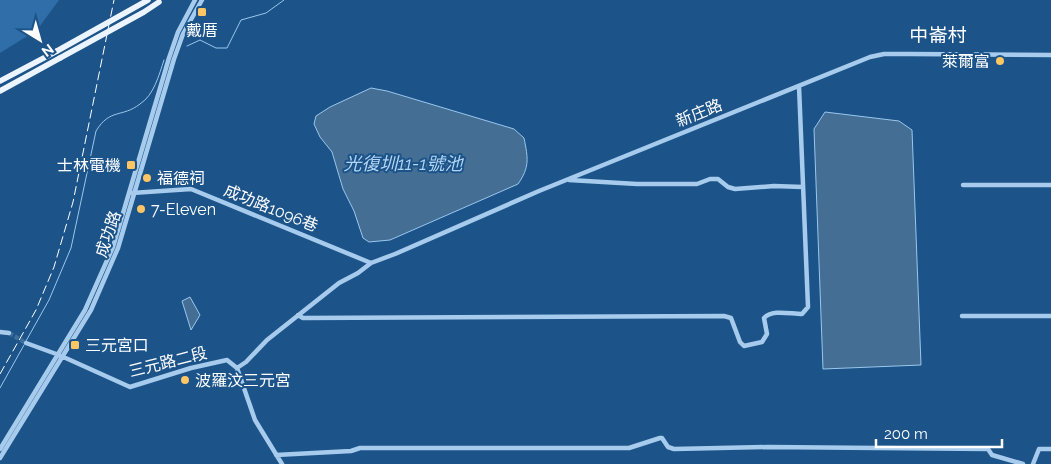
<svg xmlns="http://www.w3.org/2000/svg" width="1051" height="464" font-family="Raleway,'Noto Sans TC',sans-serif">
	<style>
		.green { fill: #2f6ea8 }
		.water { fill: #456e95; stroke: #99c7ee }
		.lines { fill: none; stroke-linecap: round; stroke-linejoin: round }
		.stream { stroke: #99c7ee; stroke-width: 1 }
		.minor-tunnel { stroke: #3e6e9c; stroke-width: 4.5; stroke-dasharray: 4.5 2; stroke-linecap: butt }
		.minor { stroke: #a6cbec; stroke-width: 4.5 }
		.major { stroke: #ecf4ff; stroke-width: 5.5 }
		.rail { stroke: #fff; stroke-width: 1; stroke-dasharray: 9 4; stroke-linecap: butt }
		.major-bridge { stroke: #ecf4ff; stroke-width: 5.5 }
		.poi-dot { fill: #fdc563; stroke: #1c548a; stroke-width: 2 }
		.labels { text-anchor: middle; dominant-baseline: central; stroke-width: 4; stroke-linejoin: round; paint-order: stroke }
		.poi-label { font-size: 16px; fill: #fff; stroke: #1c548a; text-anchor: start }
		.street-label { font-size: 16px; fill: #fff; stroke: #1c548a }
		.water-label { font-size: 18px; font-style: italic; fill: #b2d5f4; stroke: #1c548a }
		.quarter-label { font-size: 19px; fill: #fff; stroke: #1c548a }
	</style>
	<rect width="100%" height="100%" fill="#1c548a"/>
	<path class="green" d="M0,0H59L37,30L0,53Z"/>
	<path class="water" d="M371,88L387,91L514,129L524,138C528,158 530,167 518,184L390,240L369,242L363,238L354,211L343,189L332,152L320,137L314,124L316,116L330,107Z
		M825,112L899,121L912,130L921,365L823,369L814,129Z
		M190,297L200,315L191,330L182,301Z"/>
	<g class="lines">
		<path class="stream" d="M187,46L200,40L216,48H227L241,20L266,13L284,0
			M26,341L49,300L71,248L96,131C110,108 122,118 140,104C154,95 159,75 164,60
			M0,388L24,345"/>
		<path class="minor-tunnel" d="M9,333L26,343"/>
		<path class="minor" d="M569,180L637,184H697L710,179H718L728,187L735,189L774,186L803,187
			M963,185H1051
			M132,193L191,189L371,263
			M298,315L303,318L724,316L731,318L740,342L744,346L762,342L767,334L764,318C772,309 790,314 802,314L808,307L799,86
			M962,316H1051
			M0,332L9,333
			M26,343L59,355L130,387L191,368L227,360L237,368L255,420L282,464
			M237,368L246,362L267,340L339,283L358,273L371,263L395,254L539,191L870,57L884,54H909L1051,55
			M0,449L85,310L113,247L169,58L178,32L195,0
			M276,455L351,451L360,448H629L660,438H662L668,447L674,449L768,447L988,449L992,455L1023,464
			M0,458L91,310L118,248L174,59L183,34L202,0
			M1033,464L1039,449H1051"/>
		<path class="major" d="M0,81L57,51
			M0,91L60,58"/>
		<path class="rail" d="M0,374L36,310L54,267L73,202L114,0"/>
		<path class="major-bridge" d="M57,51L148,0
			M60,58L144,12L159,2"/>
	</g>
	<g class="poi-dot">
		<rect x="197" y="7" width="10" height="10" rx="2.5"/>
		<circle cx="1000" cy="61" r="5"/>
		<rect x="126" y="160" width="10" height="10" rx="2.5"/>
		<circle cx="147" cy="178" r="5"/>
		<circle cx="141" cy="209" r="5"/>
		<rect x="70" y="340" width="10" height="10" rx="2.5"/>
		<circle cx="185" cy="380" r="5"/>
	</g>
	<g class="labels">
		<g class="poi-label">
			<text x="202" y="30" text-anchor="middle">戴厝</text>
			<text x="990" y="61" text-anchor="end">萊爾富</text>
			<text x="121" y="165" text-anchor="end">士林電機</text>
			<text x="157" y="178">福德祠</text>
			<text x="151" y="209">7-Eleven</text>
			<text x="85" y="345">三元宮口</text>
			<text x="195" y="380">波羅汶三元宮</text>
		</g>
		<g class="street-label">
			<text transform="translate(699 113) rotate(-22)">新庄路</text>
			<text transform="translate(271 208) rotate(22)">成功路1096巷</text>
			<text transform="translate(108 234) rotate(-71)">成功路</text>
			<text transform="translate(168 362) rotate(-14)">三元路二段</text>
		</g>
		<g class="water-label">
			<text x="403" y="163">光復圳11-1號池</text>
		</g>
		<g class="quarter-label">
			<text x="938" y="35">中崙村</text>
		</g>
	</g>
	<g transform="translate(40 40) rotate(143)" stroke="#1c548a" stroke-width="4" paint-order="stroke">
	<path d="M0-4L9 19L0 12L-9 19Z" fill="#ffffff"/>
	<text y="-8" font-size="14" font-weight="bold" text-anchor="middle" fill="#ffffff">N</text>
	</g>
	<path d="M876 439v8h126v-8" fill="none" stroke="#ffffff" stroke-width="2.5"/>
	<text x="884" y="439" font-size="15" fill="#ffffff" stroke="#1c548a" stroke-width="4" paint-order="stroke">200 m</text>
</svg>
